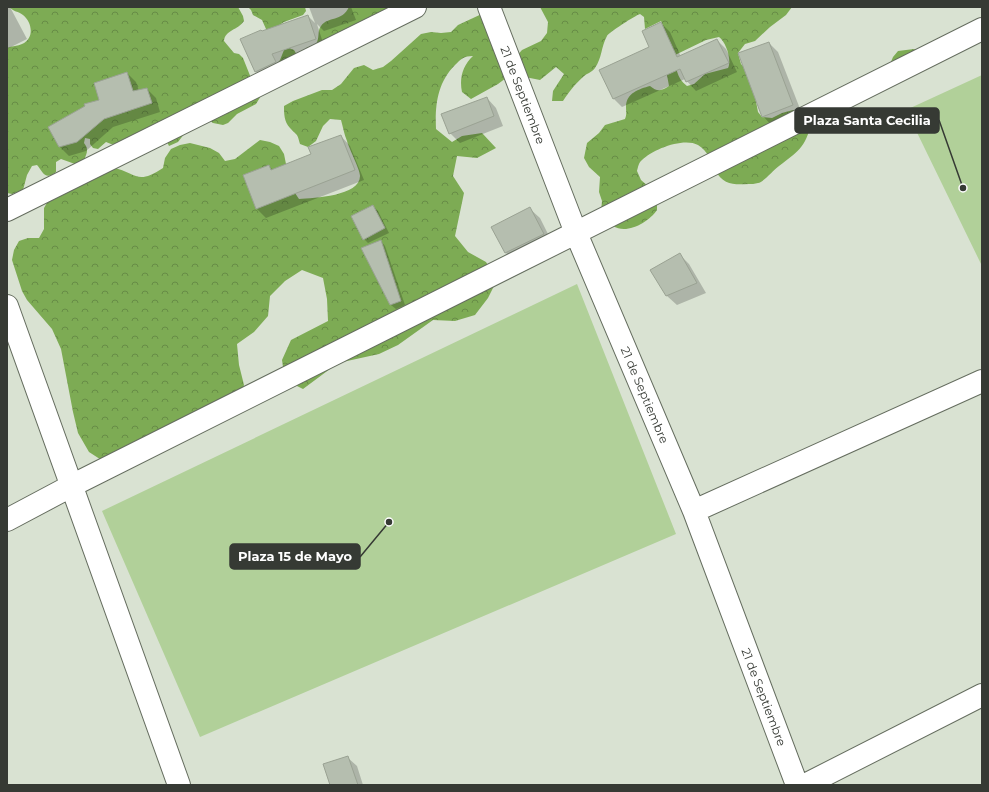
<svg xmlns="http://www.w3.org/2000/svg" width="989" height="792" font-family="Montserrat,sans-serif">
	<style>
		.forest { fill: url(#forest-crowns); fill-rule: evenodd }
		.park { fill: #b1d099 }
		.shadow { fill: #0003 }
		.building { fill: #b5beaf; stroke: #9aa293 }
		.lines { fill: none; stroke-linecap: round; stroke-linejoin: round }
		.minor-casing { stroke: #656d5f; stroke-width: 24 }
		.minor { stroke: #fff; stroke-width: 22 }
		.labels { text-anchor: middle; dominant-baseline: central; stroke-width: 3; stroke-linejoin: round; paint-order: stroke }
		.street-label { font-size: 12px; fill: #363a34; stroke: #fff }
		.leader { fill: none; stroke: #363a34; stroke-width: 1.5 }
		.callout-dot { fill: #363a34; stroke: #fff; stroke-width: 1.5 }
		.callout { fill: #363a34; stroke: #363a34; stroke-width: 1.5 }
		.callout-label { font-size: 13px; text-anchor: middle; font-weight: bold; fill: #fff }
	</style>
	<defs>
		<pattern id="forest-crowns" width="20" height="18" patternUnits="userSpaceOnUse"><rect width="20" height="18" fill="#7dab54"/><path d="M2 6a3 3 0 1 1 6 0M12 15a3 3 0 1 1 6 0" fill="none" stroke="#678c46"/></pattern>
	</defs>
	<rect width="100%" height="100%" fill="#d9e2d2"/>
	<path class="forest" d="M9,7H238L243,16L244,21C238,30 225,30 224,41L234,53L239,54L243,58L251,78L274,67L280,60L284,50L289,48L294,50L297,55L264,91L256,104L237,114L228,123L223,125L213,123L209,120L188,129L178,142L169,146L167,142L111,144L106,142L98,149L93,148L90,144V139L85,138L84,143C89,149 87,153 84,160L75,164L61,159L56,162V172C45,181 43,172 37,165L32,166L27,175L23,190L12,194L7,193V48C12,46 18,46 22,44C35,38 32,22 23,15C18,11 14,12 9,7Z
		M248,7H305L306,11L303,15L284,22L269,32L266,29L262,20L253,15L251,10Z
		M349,7H392L305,53L306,48L316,44C320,38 317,31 321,26C328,16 342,22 349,7Z
		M540,7H792L786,15L770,27L755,41L745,44L738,53L741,64L748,71L754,91L758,112L762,117L772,118L782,113L793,110L804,111L812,118C807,146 800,150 779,166C773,170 764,182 758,183C755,184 751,184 749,184C734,185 723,185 715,170C711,161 708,151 698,145C684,137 653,149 642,160C639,162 638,167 637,171L641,180L649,187L657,200V210C649,222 627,235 613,226C608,223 604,216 601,211L602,201L599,192L600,177L589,167L584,158L587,143L599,133L605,125L625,119C627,114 626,112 626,107C626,93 639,89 650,86C657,92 662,91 669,86L667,75L669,72L667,47L670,43L661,21L645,29L644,17L640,14C636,15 608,33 607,36C601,47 602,58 595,68C591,73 587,73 583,77C576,83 568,93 563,101H552L553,91L564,74L556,67L540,80L520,76L515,58L522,50L541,41L547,33L548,22ZM719,37C726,42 732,60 728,68L705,74L694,84L687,86C676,78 676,67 675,55L706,40Z
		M486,12L506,78L498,84L471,99L462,92C459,78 463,65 473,56C464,56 461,59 455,65C437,83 435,106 436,129L452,142L462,136L482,133L496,148L477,158L457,156L453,176L464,193L455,236L468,252L486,262L497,280L488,298L475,315L455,321L433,320L398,345L379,354L338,363L303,389L285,380L282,360L291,340L328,321L327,299L323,278L302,270L285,281L270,296L268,316L254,332L237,344L239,365L244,385L237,403L106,463L89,452L78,433L73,412L61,349L52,329L27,300L22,291L12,260L14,250L19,241L28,238H39L44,229V208L49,199L112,167C138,174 137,185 163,168L165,158L171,149L180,145L190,143L210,148L219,153L225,161L235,159L260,140L270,142L279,146L284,154L286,164L290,170L293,190L299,199C314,198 360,196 360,176C360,169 349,149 347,141C344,134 343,127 341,120L330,119L323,126L316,141L308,147L300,144C297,132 297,136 290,128C284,122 284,113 284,106L293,101L322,90H332L341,84L354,68L364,65L373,70L383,67L391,61L421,34L431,32L441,33L451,32L458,25Z
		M914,49L916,50L890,64L893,57L898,51Z"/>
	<path class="park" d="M982,75V266L906,110Z
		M577,284L676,534L200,737L102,511Z"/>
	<path class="shadow" d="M7,7H10L27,39L7,49Z
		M309,7H351L356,20L324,31L317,24L325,49L265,81L256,72L241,40L308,16L315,23Z
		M661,23L670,32L681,57L717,40L726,49L737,72L696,91L685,79L622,107L613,98L651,47Z
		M769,43L778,52L802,114L772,126L763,116Z
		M127,73L136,82L139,91L147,89L156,98L160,112L113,127L86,151L69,156L60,147Z
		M487,98L496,108L503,126L460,143L450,133Z
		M341,136L350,146L364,180L266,218L257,209L244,175L269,166L273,170L312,155Z
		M373,206L378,211L389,233L368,243L364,239Z
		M530,209L540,218L553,244L515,262L506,253L493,228Z
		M381,241L385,246L405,305L396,309L391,305L362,249Z
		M679,254L689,264L706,293L677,305L667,296L652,270Z
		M347,757L357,766L363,785H331Z"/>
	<path class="building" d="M308,15L316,39L272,54L276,62L255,72L240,39L261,30L262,31Z
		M661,22L677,57L717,39L729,63L686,82L680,69L613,99L599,70L649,47L642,31Z
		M769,42L793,105L762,117L738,53Z
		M127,72L133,91L147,88L152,103L104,119L77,142L59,147L48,127L85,106L84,104L99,100L94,83Z
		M487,97L494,116L449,134L441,114Z
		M341,135L355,170L256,209L243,175L269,165L271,170L311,154L308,147Z
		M373,205L385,228L363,240L351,216Z
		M530,207L544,234L505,253L491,227Z
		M381,240L401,301L390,305L361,248Z
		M680,253L697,283L666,296L650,270Z
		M348,756L358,785H330L323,764Z"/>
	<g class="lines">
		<defs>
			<path id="minor" d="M489,7L576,233L694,511L797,785
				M7,210L415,7
				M7,306L179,785
				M694,511L982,381
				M7,520L71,486L982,29
				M805,785L982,695"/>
		</defs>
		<use href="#minor" class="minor-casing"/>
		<use href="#minor" class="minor"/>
	</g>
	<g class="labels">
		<g class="street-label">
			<text transform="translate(523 95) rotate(69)">21 de Septiembre</text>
			<text transform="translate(645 395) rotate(67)">21 de Septiembre</text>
			<text transform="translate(764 697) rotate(69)">21 de Septiembre</text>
		</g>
	</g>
	<path class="leader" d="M963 188L939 120M389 522L360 557"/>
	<g class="callout-dot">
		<circle cx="963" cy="188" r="4"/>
		<circle cx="389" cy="522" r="4"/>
	</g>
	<g class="callout">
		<rect x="795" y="108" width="144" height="25" rx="4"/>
		<rect x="230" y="544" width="130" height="25" rx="4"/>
	</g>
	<g class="callout-label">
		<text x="867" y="125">Plaza Santa Cecilia</text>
		<text x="295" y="561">Plaza 15 de Mayo</text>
	</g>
	<rect width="989" height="792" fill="none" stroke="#363a34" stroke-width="16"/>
</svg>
